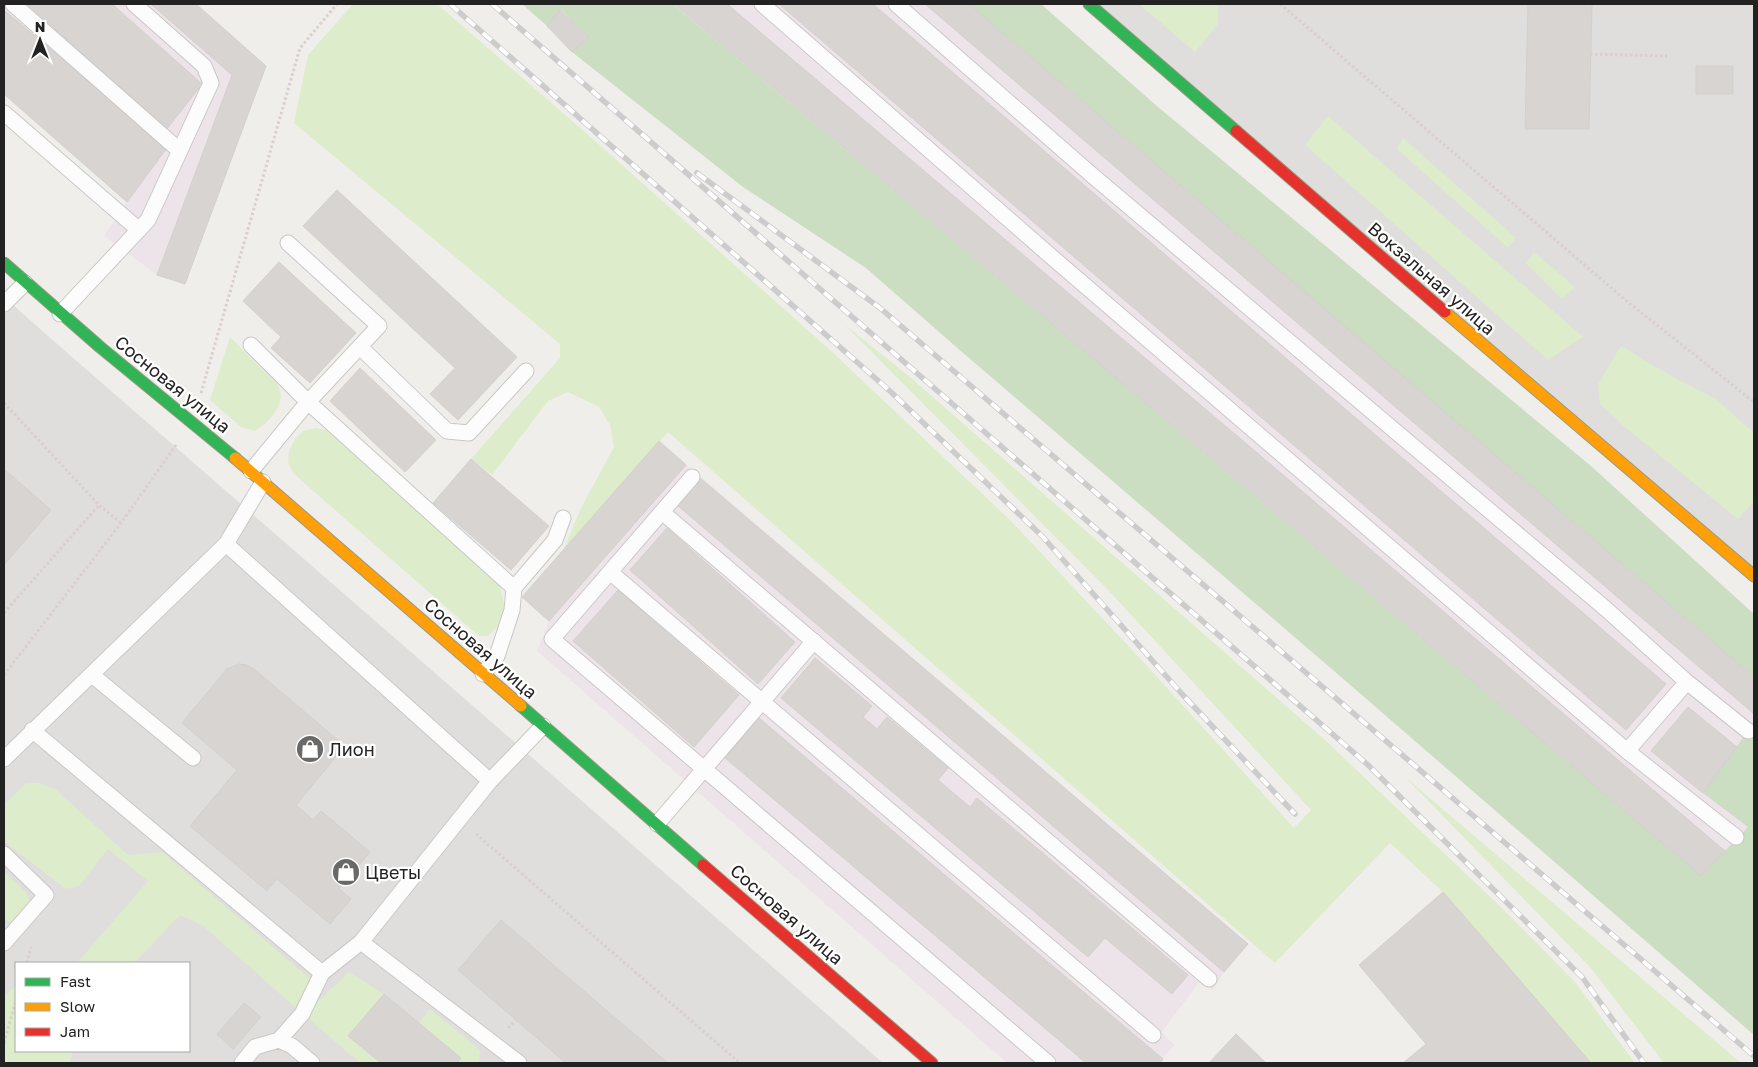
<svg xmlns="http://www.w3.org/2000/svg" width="1758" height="1067" font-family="'Golos Text',sans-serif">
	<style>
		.residential { fill: #dfdedc; fill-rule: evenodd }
		.industrial { fill: #ede4e9 }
		.grass { fill: #ddeccb }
		.forest { fill: #cbdec1 }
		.building { fill: #d7d4d2; stroke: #d3d0cc }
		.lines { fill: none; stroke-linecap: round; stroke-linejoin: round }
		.lane-casing { stroke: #c9c8c7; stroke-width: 17 }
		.fast-casing { stroke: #999a82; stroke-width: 13 }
		.slow-casing { stroke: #999a82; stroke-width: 13 }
		.jam-casing { stroke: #999a82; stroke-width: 13 }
		.path { stroke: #dccecd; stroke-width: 3; stroke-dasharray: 2.5 2.5; stroke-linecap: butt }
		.lane { stroke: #fdfcfc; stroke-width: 15 }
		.fast { stroke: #30b455; stroke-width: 11 }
		.slow { stroke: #ff9f0a; stroke-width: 11 }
		.jam { stroke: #e5322d; stroke-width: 11 }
		.rail-casing { stroke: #ccc; stroke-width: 5.5 }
		.rail { stroke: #fff; stroke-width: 4; stroke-dasharray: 11; stroke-linecap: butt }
		.labels { text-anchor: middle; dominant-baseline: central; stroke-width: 4.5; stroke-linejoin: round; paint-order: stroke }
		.street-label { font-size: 18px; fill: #222; stroke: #fff }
		.poi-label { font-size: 18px; fill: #222; stroke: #fff; text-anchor: start }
	</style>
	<rect width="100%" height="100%" fill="#f0eeeb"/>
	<path class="residential" d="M1089,4H1754V576Z
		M4,297L56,343L883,1063H4ZM16,963H189V1051H16Z"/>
	<path class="industrial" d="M4,4H196L266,66L185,284L157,275L104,236L127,202L4,94Z
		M674,4H969L1754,677V723L1748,827L1701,876L1227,472Z
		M659,441L1248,944L1224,972L1213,990L1200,981L1162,1032L1174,1045L1160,1063H1007L537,651L549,621L522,597Z"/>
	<path class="grass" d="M353,4H437L586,133L830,350L1011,521L1149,668L1294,828L1311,810L1110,592L845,325L910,377L1326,741L1504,910L1575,982L1635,1063H1591L1443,892L1390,843L1275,963L668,432L564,549L581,508L614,447L610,425L599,407L568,392L548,401L492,475L471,459L560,358V344L294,123L308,55Z
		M1139,4H1218V24L1195,52Z
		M1328,116L1583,337L1548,360L1305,145Z
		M1403,138L1516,238L1508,248L1397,149Z
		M1534,252L1575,287L1562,299L1526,263Z
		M230,337C241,348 252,359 263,370C267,374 274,379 277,384C289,402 269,423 255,431L241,427L210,400Z
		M1621,346L1673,377L1716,399L1754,433V501L1738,519L1626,428L1600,404L1598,384Z
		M315,428L326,430L337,437L499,585C507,607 507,620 488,636H479L294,474L288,463L289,451L295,439L303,431Z
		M1405,777L1741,1063H1664L1590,967Z
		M26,783H38L55,789L128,855L162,852L309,978L308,990L295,1007L202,925L180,915L134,963H77L148,881L108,849L79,886L66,889L5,842L4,840V805Z
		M4,872C10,878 31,894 30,902C29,910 18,919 13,925L4,918Z
		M349,972L384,994L349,1036L381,1063H360L310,1020L311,1008Z
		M16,985V1051H73L70,1063H4V997Z
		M430,1009L480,1050L479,1063H457L461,1058L419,1023Z"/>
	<path class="forest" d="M522,4H673L1130,390L1701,876L1748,827L1703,793L1754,723V1035L1348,683L962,352L866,268L743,187L572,52L589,37L561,10L547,26Z
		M969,4H1041L1158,107L1591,466L1754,614V677Z"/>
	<path class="building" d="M27,4H112L202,84L167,129Z
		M151,4H196L266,66L185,284L157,275L232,75Z
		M674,4H727L1249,446L1725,851L1701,876L1227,472Z
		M779,4H873L1666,684L1626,730Z
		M925,4H969L1754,677V714Z
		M1528,4H1592L1589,129H1525Z
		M4,10L167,148L127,202L4,94Z
		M560,10L589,37L572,52L547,26Z
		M1696,66H1733V94H1696Z
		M337,190L517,357L458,420L430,394L455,368L303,226Z
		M279,262L356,333L310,383L271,348L281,337L243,301Z
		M360,368L436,440L405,472L330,401Z
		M659,441L686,465L549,621L522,597Z
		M471,459L549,526L511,570L433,503Z
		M4,469L51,510L4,565Z
		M700,478L1248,944L1224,972L677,505Z
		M667,528L795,642L758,684L630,570Z
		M618,590L739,695L694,747L573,641Z
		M815,658L872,706L863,717L877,729L887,717L948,768L938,780L970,807L977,798L1188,975L1172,994L1105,938L1088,957L781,698Z
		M239,664L247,665L254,669L345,746L296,805L313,820L321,811L370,852L339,889L351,899L330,924L277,879L267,891L190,826L237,770L182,723L227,669Z
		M1688,707L1737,747L1703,793L1651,751Z
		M759,718L1163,1059L1160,1063H1086L725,758Z
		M1443,892L1511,970L1591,1063H1403L1426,1044L1359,965Z
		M501,920L668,1063H566L516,1020L458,970Z
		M384,994L461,1058L457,1063H381L348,1036Z
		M244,1003L261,1017L233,1049L217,1034Z
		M1236,1034L1266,1063H1209Z"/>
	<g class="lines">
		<defs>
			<path id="lane" d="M13,4L180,151
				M762,4L1046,252L1627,751L1736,837
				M896,4L1093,176L1606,609L1687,682L1748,731
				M4,113L139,230
				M4,304L25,283
				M60,314L148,220L211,83L204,66L134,4
				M251,345L308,402L514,588L512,610L497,656L483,674
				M360,347L447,431L469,433L526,371
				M251,471L308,402L379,326L288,243
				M692,477L552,639L1048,1063
				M662,512L1209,979
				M226,544L490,781
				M610,572L1153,1035
				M514,588L555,540L563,518
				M92,675L193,758
				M32,730L322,973L361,942L490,781L543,726
				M1627,751L1687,682
				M4,759L226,544L263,482
				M657,824L814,641
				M4,854L46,895L4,943
				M361,942L519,1063
				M279,1040L292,1046L312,1063
				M242,1063L255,1047L279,1040L302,1014L322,973"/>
			<path id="fast" d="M1089,4L1236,131
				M4,263L100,347L235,458
				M521,706L703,865"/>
			<path id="slow" d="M1445,312L1754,576
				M235,458L521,706"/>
			<path id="jam" d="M1236,131L1445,312
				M703,865L932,1063"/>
		</defs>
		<use href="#lane" class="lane-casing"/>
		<use href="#fast" class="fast-casing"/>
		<use href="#slow" class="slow-casing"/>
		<use href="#jam" class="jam-casing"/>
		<path class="path" d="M1280,4L1629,303L1754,402
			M1590,54L1667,56
			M201,393L300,48L337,4
			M4,403L99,505L121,523
			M4,613L99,505
			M4,675L121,523L176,445
			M476,834L740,1063
			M27,963L31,947
			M508,1028L516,1020
			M4,1043L16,1000"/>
		<use href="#lane" class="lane"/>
		<use href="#fast" class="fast"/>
		<use href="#slow" class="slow"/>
		<use href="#jam" class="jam"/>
		<defs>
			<path id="rail" d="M450,4L891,392L1042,536L1182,694L1295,814
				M492,4L1367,764L1582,977L1644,1063
				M697,173L880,308L1754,1056"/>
		</defs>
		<use href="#rail" class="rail-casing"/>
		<use href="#rail" class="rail"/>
	</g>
	<defs>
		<symbol id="shop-disc" viewBox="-11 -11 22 22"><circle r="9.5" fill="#6a6968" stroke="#fff"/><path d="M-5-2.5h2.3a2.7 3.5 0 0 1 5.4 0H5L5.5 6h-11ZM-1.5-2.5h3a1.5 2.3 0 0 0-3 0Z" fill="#fff"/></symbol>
	</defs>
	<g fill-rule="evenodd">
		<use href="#shop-disc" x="294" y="733" width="32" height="32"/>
		<use href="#shop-disc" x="330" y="856" width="32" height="32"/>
	</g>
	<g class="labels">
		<g class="street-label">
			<text transform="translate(1432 278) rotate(41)">Вокзальная улица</text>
			<text transform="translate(173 384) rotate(39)">Сосновая улица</text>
			<text transform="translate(481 648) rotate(41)">Сосновая улица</text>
			<text transform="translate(787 914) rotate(41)">Сосновая улица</text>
		</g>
		<g class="poi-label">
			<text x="329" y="749">Лион</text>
			<text x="365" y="872">Цветы</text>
		</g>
	</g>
	<rect width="1758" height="1067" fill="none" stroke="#222222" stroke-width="10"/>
	<rect x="15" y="962" width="175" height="90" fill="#ffffff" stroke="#a7a7a7"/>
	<rect x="25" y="978" width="25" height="8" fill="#30b455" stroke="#a7a7a7"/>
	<text x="60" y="987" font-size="15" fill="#222222">Fast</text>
	<rect x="25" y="1003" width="25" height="8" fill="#ff9f0a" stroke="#a7a7a7"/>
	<text x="60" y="1012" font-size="15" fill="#222222">Slow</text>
	<rect x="25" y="1028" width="25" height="8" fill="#e5322d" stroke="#a7a7a7"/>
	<text x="60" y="1037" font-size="15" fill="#222222">Jam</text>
	<g transform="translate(40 40)" stroke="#ffffff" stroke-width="4" paint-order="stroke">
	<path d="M0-4L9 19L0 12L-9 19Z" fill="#222222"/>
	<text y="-8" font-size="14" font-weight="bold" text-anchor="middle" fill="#222222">N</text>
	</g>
</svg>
